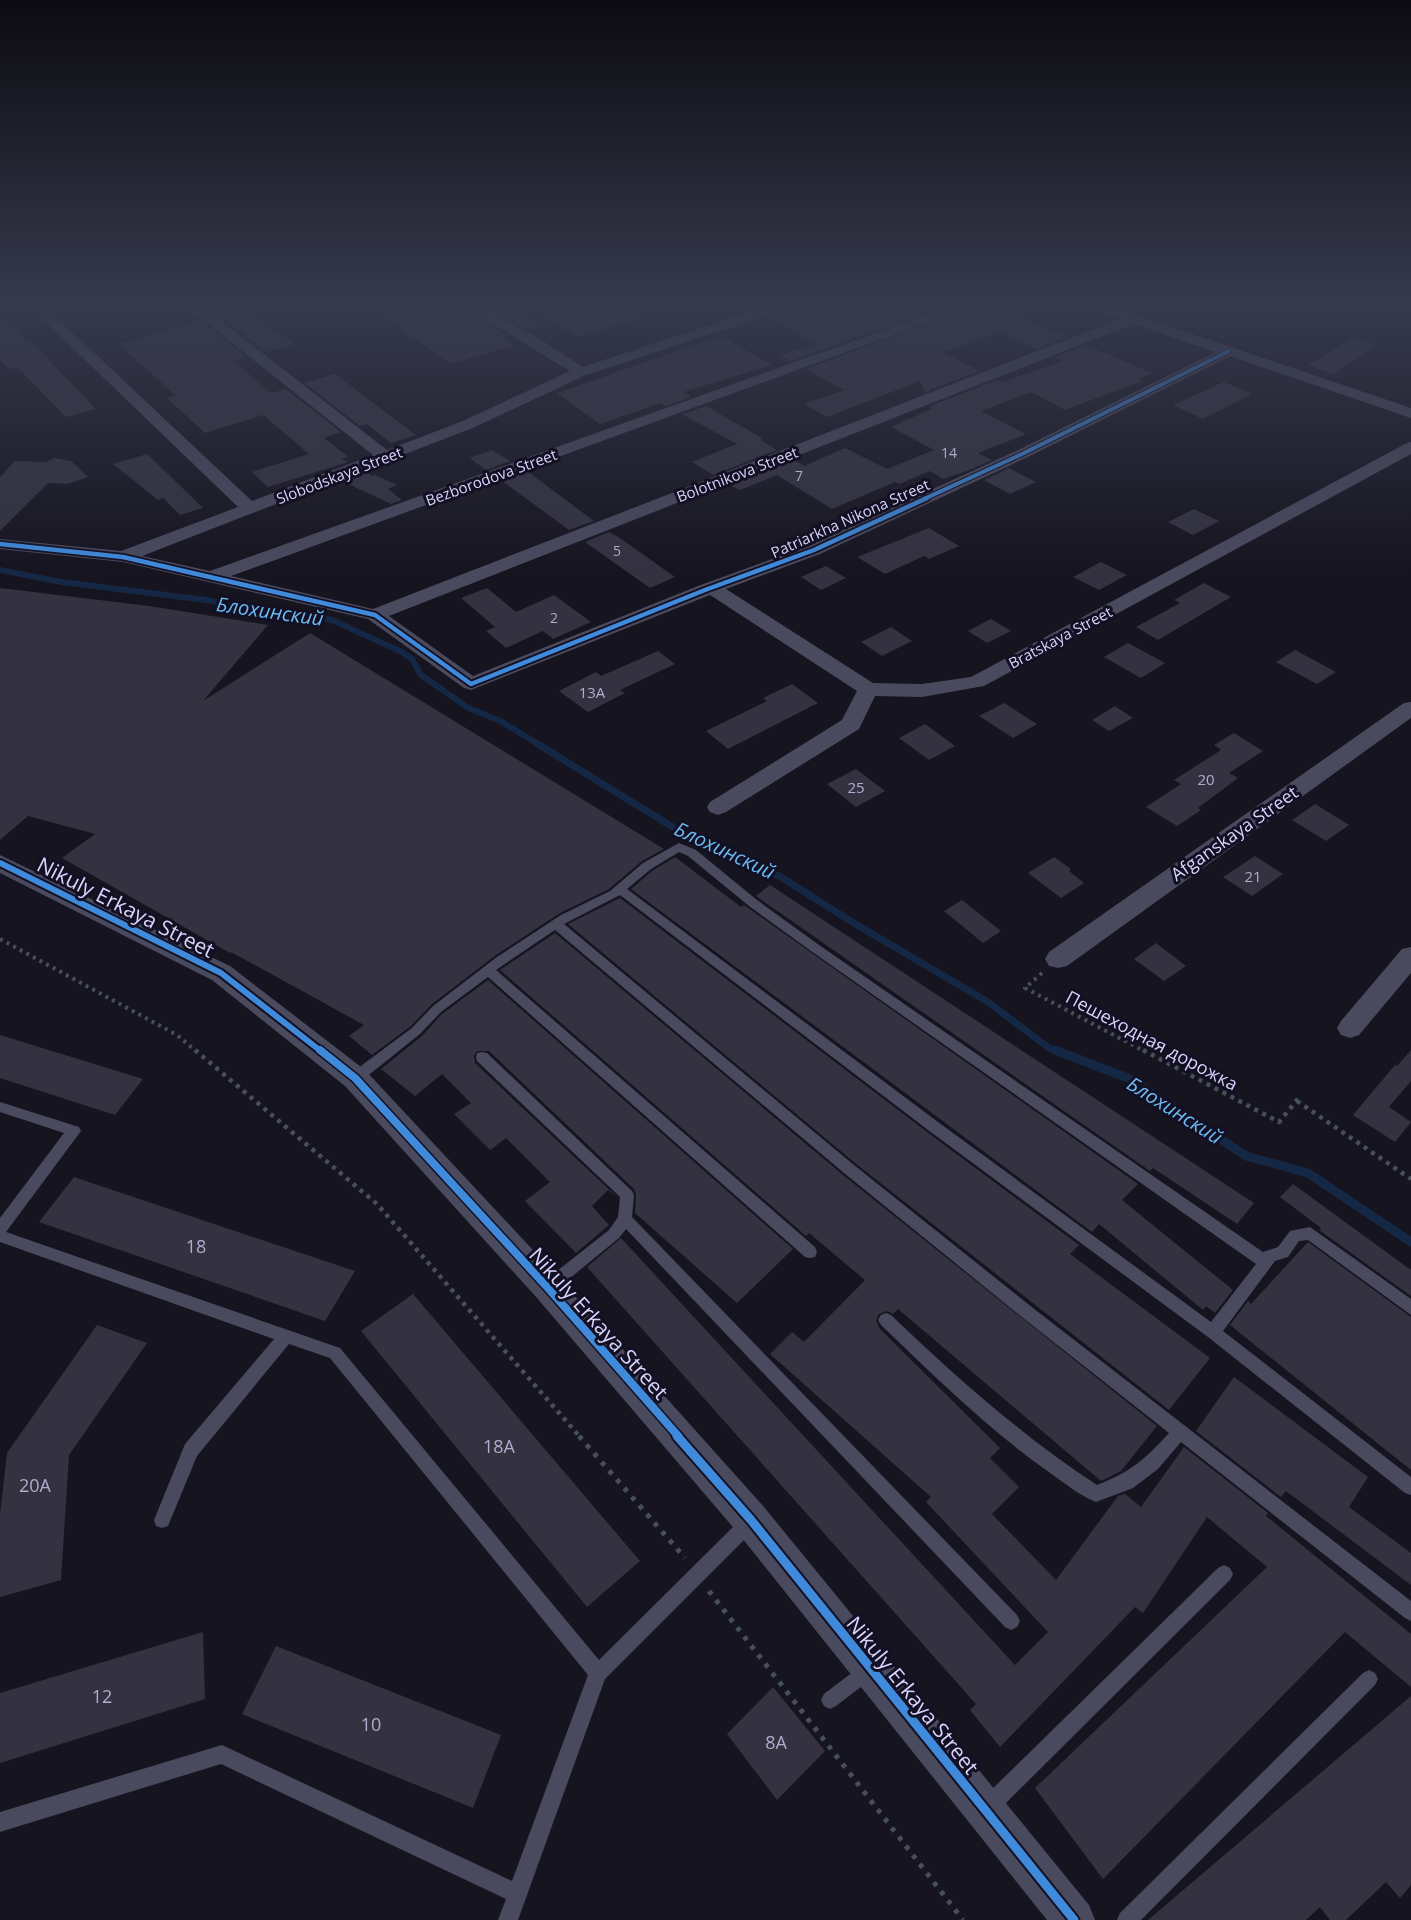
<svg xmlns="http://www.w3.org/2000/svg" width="1411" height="1920" font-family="'Open Sans',sans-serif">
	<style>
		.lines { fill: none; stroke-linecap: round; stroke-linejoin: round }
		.stream-far2 { stroke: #142845; stroke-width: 6 }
		.stream-far1 { stroke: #142845; stroke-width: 7 }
		.stream { stroke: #142845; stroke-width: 9 }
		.building { fill: #343241 }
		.path-far2 { stroke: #45505b; stroke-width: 4; stroke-dasharray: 3 4.5; stroke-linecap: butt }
		.path-far1 { stroke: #45505b; stroke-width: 4.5; stroke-dasharray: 4 5; stroke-linecap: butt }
		.path { stroke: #45505b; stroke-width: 5; stroke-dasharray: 4.5 7; stroke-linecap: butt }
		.lane { fill: #4a4a5f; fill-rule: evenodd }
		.street { fill: #4a4a5f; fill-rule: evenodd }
		.cycleway-far4-casing { stroke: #131023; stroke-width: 6 }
		.cycleway-far3-casing { stroke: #131023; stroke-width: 8 }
		.cycleway-far2-casing { stroke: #131023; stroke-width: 10 }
		.cycleway-far1-casing { stroke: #131023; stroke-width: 11 }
		.cycleway-casing { stroke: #131023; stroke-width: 13 }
		.cycleway-far4 { stroke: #408adc; stroke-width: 4 }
		.cycleway-far3 { stroke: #408adc; stroke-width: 4.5 }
		.cycleway-far2 { stroke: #408adc; stroke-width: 6 }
		.cycleway-far1 { stroke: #408adc; stroke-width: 8 }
		.cycleway { stroke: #408adc; stroke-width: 9 }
		.labels { text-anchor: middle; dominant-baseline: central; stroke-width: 6; stroke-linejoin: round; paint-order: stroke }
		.far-number-label { font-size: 14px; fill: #afaccd }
		.far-street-label { font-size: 15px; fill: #d8d5fc; stroke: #131023 }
		.number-label { font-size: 15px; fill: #afaccd }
		.street-label { font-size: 18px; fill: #d8d5fc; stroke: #131023 }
		.near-number-label { font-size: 18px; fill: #afaccd }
		.water-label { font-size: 20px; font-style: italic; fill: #6cbaf3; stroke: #131023 }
		.near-street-label { font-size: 21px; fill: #d8d5fc; stroke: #131023 }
	</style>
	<rect width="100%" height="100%" fill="#16141f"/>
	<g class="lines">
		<path class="stream-far2" d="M0,570L61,582L198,599L332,620L402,652L412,659L421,675L467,707L502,722L538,744"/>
		<path class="stream-far1" d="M536,743L676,829L781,877L852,922L988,1002L1049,1048L1059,1052"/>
		<path class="stream" d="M1055,1050L1130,1079L1246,1156L1308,1173L1411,1242"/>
	</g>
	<path class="building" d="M206,303H236L255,318L259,317L295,344L265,352Z
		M365,303H456L508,336L503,338L514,345L451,364Z
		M481,303H499L500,313L518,309L540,326L528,330Z
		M560,303L578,314L616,303L641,318L576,337L536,310Z
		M800,303H803L804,311L824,303H845L870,314L901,303H952L791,361L780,355L816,344L804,338L807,337L767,318L797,308Z
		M983,303H1036V307L1015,314L1068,337L1037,349L1000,332L942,352L980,371L925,392L920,381L827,417L804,404L844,390L806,369Z
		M0,314L28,342L31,341L96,409L66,417L17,367L9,369L0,360Z
		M201,321L247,357L233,361L271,393L286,389L341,432L324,438L348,457L341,459L348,462L268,487L252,472L309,454L263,415L205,433L167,398L176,396L119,344Z
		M721,336L772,365L683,392L691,397L666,406L661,403L600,424L557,393Z
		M1353,338L1377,345L1332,374L1308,365Z
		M1086,345L1152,373L1138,379L1142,381L1065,410L1031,392L981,411L1026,434L978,453L992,460L967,471L943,479L930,471L899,484L895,482L832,509L777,475L740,490L730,485L794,460L804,466L845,448L887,469L934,450L891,427L931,409L930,406L997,380L1003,382L1063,361L1055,357Z
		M335,374L416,435L391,443L367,424L360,426L304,383Z
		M1224,382L1252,394L1203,419L1173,405Z
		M706,406L762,438L761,440L777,450L713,475L692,462L737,444L682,414Z
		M492,450L510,461L486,470L470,458Z
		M147,454L171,477L203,508L180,515L163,498L158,500L113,464Z
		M54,458L71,461L88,477L67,484L48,483L0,531V477L15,461L46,462Z
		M1009,468L1036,482L1010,494L984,480Z
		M525,471L531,474L594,521L569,530L501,480Z
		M366,472L372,476L375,475L397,485L388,489L402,500L391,504L342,481Z
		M1194,509L1219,521L1193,535L1168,522Z
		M929,528L959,546L929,559L924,556L885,574L857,557Z
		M609,532L620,538L675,577L650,588L585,542Z
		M1101,562L1127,575L1099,590L1073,577Z
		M826,566L846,578L821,590L801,577Z
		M1204,583L1231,597L1158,640L1136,627L1180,603L1174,600Z
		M0,588L149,606L268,625L203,701L310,633L664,849L642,861L609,889L560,913L496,955L432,1004L411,1026L372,1055L349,1036L364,1025L231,952L230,953L62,858L95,834L28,816L0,840Z
		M487,588L516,612L554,595L591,622L553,639L543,631L506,648L486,631L495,627L461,598Z
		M991,619L1011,631L987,643L968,631Z
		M891,627L912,641L882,656L861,642Z
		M1128,643L1165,663L1141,678L1104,657Z
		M1295,650L1336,672L1317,684L1276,662Z
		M658,651L675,664L620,690L625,693L588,712L559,691L596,672L601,676Z
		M792,684L818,703L728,749L706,731L767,701L763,698Z
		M1004,703L1037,724L1013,738L979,716Z
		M1115,706L1133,718L1109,731L1092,720Z
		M925,724L955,746L929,760L899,738Z
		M1234,733L1263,751L1229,773L1238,778L1198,808L1201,810L1177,826L1146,807L1181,784L1174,780L1221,750L1214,745Z
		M856,769L885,791L856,807L827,784Z
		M1315,804L1349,825L1326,841L1292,820Z
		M1255,856L1283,874L1252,896L1223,877Z
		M675,857L741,907L744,905L1138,1184L1122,1200L1233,1290L1215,1313L1206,1306L1203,1310L1099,1224L1092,1232L631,889L652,871Z
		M1054,857L1071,869L1069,871L1084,883L1061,898L1028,873Z
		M770,885L1254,1203L1237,1224L1153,1168L1150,1171L756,896Z
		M620,898L927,1132L1079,1245L1070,1254L1210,1358L1169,1410L855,1163L568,924Z
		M962,900L1001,931L983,943L944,911Z
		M555,933L843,1175L1157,1426L1121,1471L1101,1481L898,1309L893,1314L887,1311L879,1314L876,1321L880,1329L1000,1448L990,1458L1019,1487L992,1514L1056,1580L1118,1496L1125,1494L1141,1507L1184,1447L1268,1513L1266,1516L1411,1634V1687L1345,1632L1103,1879L1035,1788L1267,1567L1207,1517L1143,1613L1135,1607L1000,1747L970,1710L976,1704L587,1267L621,1238L1015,1665L1048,1632L926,1502L931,1497L770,1354L792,1332L804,1342L865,1280L809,1233L806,1236L500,970Z
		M1156,943L1186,966L1164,981L1134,959Z
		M488,980L793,1249L737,1303L635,1213L636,1195L634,1189L489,1051H477L474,1056L475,1063L618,1198L608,1190L592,1206L609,1225L576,1253L525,1201L550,1182L506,1138L490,1150L454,1114L471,1103L442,1074L415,1096L381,1069L422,1036L442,1014Z
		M0,1035L143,1079L115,1115L0,1078Z
		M1411,1050V1081L1389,1107L1411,1122L1395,1142L1353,1115L1395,1065L1397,1066Z
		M74,1177L355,1271L325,1321L39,1222Z
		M1293,1184L1411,1270V1296L1319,1230L1321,1228L1280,1197Z
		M1308,1242L1411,1317V1470L1230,1325L1248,1301L1251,1304Z
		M413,1294L640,1561L587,1607L361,1331Z
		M97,1325L147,1343L69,1455L61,1580L0,1597V1514L7,1453Z
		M1234,1377L1368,1477L1349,1507L1411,1553V1585L1286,1491L1281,1497L1196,1431Z
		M203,1632L205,1699L0,1763V1693Z
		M276,1646L501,1735L473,1808L242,1714Z
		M773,1687L825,1751L777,1800L727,1734Z
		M1411,1696V1885L1400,1898L1386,1882L1346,1920H1330L1320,1907L1306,1920H1148Z"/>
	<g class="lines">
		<path class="path-far2" d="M0,939L177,1035L197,1052
			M1042,973L1025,988L1146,1052"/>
		<path class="path-far1" d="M195,1050L377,1204L580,1437
			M1143,1050L1279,1122L1298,1099
			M1297,1101L1411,1179"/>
		<path class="path" d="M579,1436L685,1558
			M709,1591L963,1920"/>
		<path class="lane" d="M1135,303H1144L1119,315L1114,314Z
			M679,843L696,850L757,900L819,945L1263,1252L1278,1247L1290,1231L1310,1227L1411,1299V1315L1308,1240L1299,1241L1288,1257L1275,1261L1223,1331L1411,1477V1495L1405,1493L1208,1337L928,1130L620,895L564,924L854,1165L1033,1308L1411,1601V1621L1405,1618L1181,1442L1158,1469L1133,1488L1096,1502C1078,1495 1062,1481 1046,1470C986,1427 934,1376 881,1325L878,1320L881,1315L886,1313L891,1315C956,1377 1022,1436 1097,1485C1131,1472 1145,1459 1169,1433L1023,1318L844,1173L555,930L496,970L815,1247L817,1252L815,1257L810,1258L805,1257L488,977L441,1012L420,1034L360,1082L355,1083L350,1082L349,1078L350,1074L412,1028L433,1006L497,957L561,915L610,891L643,863ZM679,852L688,856L749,906L811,951L1256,1264L1211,1322L938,1122L627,889L651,869Z
			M482,1052L487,1053L632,1191L634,1195L632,1217L1017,1615L1020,1621L1017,1627L1011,1630L1005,1627L626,1229L619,1238L553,1292L548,1294L543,1292L541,1287L543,1282L609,1230L618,1217L620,1197L477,1061L476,1057L477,1053Z
			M0,1102L79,1127L81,1131L6,1232L340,1348L599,1660L744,1516L750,1514L756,1516L758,1522L756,1528L605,1679L518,1920H498L506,1899L221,1764L0,1832V1812L222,1745L512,1881L588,1675L330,1358L289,1344L197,1456L168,1526L162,1528L156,1526L154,1520L185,1444L274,1339L0,1242V1218L64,1133L0,1112Z
			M1224,1565L1230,1568L1233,1574L1230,1580L995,1814L988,1817L981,1814L978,1807L981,1800L1218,1568Z
			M868,1662L874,1665L877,1671L874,1677L836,1706L830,1709L824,1706L821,1700L824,1694L862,1665Z
			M1369,1670L1375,1673L1378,1679L1375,1685L1141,1920H1117L1120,1913L1363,1673Z"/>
		<path class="street" d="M26,303H41L252,501L373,455L182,303H198L387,450L463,421L570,371L458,303H476L540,339L583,367L776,303H798L796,306L586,375L475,427L142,556L210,571L960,303H981L231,576L373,609L1120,319L1079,303H1101L1411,408V418L1230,356L1028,457L820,554L726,589L873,683L922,684L971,677L1405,444L1411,442V454L984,686L922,697L875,696L859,729L726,812L718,815L710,812L707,807L710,802L842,720L857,691L710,595L471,690L464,688L368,619L123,562L0,549V539L121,551L238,507ZM1133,324L1216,352L1016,451L808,546L698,586L473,676L389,616Z
			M1402,303H1411V308Z
			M1411,702V718L1067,966L1058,968L1049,966L1045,959L1049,952L1404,703Z
			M0,855L230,966L365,1070L559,1278L764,1507L1089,1905L1095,1920H1047L738,1533L537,1298L345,1086L212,980L0,873Z
			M1411,947V973L1359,1035L1350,1038L1341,1035L1337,1028L1341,1021L1402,949Z"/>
		<defs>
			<path id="cycleway-far4" d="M924,499L1022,454L1229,351"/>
			<path id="cycleway-far3" d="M0,544L123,557L375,615L471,684L705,590L814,550L927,498"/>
			<path id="cycleway-far2" d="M0,863L221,973L322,1052"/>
			<path id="cycleway-far1" d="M320,1050L355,1078L548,1288L679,1437"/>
			<path id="cycleway" d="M677,1436L751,1520L1074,1920"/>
		</defs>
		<use href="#cycleway-far4" class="cycleway-far4-casing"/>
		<use href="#cycleway-far3" class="cycleway-far3-casing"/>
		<use href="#cycleway-far2" class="cycleway-far2-casing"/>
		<use href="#cycleway-far1" class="cycleway-far1-casing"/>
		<use href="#cycleway" class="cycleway-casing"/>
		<use href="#cycleway-far4" class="cycleway-far4"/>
		<use href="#cycleway-far3" class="cycleway-far3"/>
		<use href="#cycleway-far2" class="cycleway-far2"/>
		<use href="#cycleway-far1" class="cycleway-far1"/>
		<use href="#cycleway" class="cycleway"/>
	</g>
	<linearGradient id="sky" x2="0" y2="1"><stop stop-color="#0c0b11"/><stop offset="0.53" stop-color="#363a4d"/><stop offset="1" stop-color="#363a4d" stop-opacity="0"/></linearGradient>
	<rect width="1411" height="572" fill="url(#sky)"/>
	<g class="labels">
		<g class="far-number-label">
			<text x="949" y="452">14</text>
			<text x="799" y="475">7</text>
			<text x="617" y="550">5</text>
			<text x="554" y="617">2</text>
		</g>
		<g class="far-street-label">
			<text transform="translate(737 474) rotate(-21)">Bolotnikova Street</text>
			<text transform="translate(339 475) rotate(-21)">Slobodskaya Street</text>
			<text transform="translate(491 477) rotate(-20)">Bezborodova Street</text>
			<text transform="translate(850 518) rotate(-24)">Patriarkha Nikona Street</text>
			<text transform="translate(1060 637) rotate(-28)">Bratskaya Street</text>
		</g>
		<g class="number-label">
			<text x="592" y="692">13А</text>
			<text x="1206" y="779">20</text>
			<text x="856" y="787">25</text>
			<text x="1253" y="876">21</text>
		</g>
		<g class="street-label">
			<text transform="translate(1234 833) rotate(-35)">Afganskaya Street</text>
			<text transform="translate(1152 1040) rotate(28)">Пешеходная дорожка</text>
		</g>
		<g class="near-number-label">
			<text x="196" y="1246">18</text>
			<text x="499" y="1446">18А</text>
			<text x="35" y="1485">20А</text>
			<text x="102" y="1696">12</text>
			<text x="371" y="1724">10</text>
			<text x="776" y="1742">8А</text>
		</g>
		<g class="water-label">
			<text transform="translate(270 611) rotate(8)">Блохинский</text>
			<text transform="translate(725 850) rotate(25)">Блохинский</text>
			<text transform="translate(1175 1110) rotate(32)">Блохинский</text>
		</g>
		<g class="near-street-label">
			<text transform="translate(126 907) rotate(27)">Nikuly Erkaya Street</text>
			<text transform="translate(599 1323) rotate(48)">Nikuly Erkaya Street</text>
			<text transform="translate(913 1695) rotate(51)">Nikuly Erkaya Street</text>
		</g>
	</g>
</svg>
